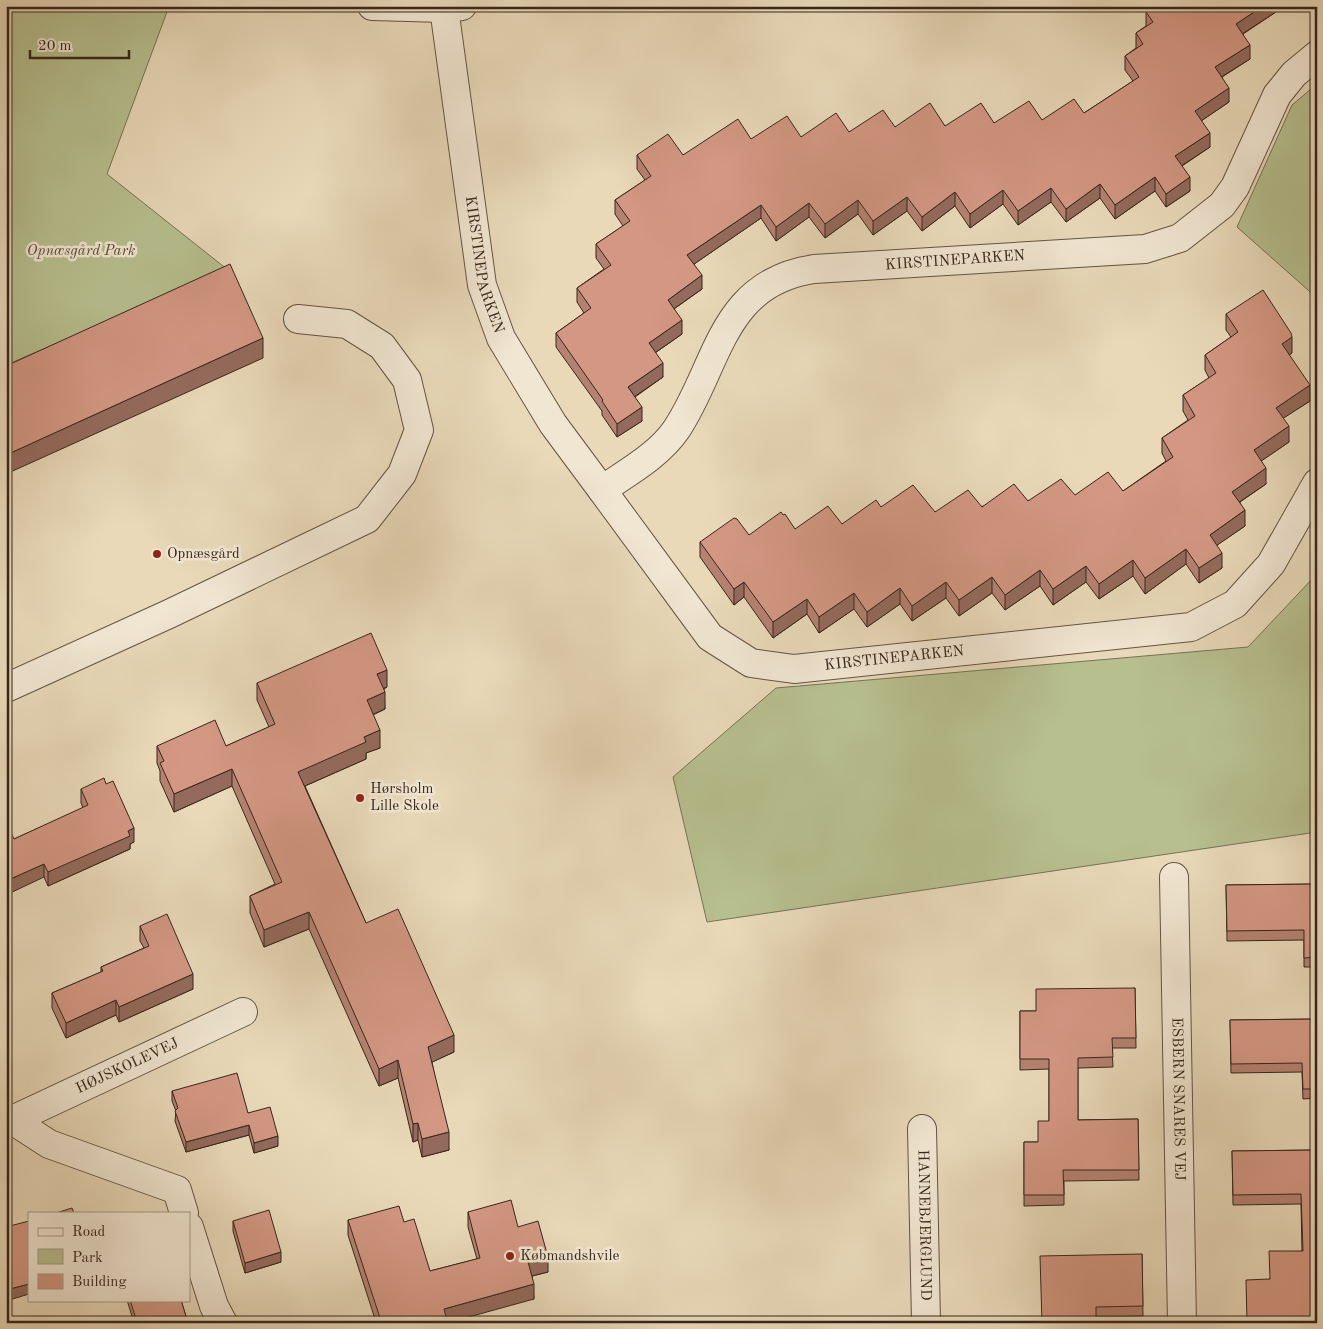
<svg xmlns="http://www.w3.org/2000/svg" width="1323" height="1329" font-family="'Old Standard TT',serif">
	<style>
		.green { fill: #b7bf8f; stroke: #767356 }
		.lines { fill: none; stroke-linecap: round; stroke-linejoin: round }
		.minor-casing { stroke: #635443; stroke-width: 30 }
		.tertiary-casing { stroke: #635443; stroke-width: 30 }
		.minor { stroke: #f1e6d2; stroke-width: 28 }
		.tertiary { stroke: #f1e6d2; stroke-width: 28 }
		.wall { fill: #b58271; stroke: #36271c }
		.shaded-wall { fill: #946a5c; stroke: #36271c }
		.building { fill: #d39783; stroke: #36271c }
		.poi-dot { fill: #8f2418; stroke: #f1e6d2; stroke-width: 2 }
		.labels { text-anchor: middle; dominant-baseline: central; stroke-width: 5; stroke-linejoin: round; paint-order: stroke }
		.park-label { font-size: 15px; font-style: italic; fill: #564d39; stroke: #f1e6d2 }
		.street-label { font-size: 15px; fill: #36271c; stroke: #f1e6d2 }
		.poi-label { font-size: 15px; fill: #36271c; stroke: #f1e6d2; text-anchor: start }
	</style>
	<rect width="100%" height="100%" fill="#e9d9b9"/>
	<filter id="stains"><feTurbulence type="fractalNoise" baseFrequency=".004" numOctaves="4"/><feColorMatrix values="0 0 0 0 .2 0 0 0 0 .09 0 0 0 0 .02 0 0 0 .5 -.17"/></filter>
	<radialGradient id="worn" r=".72"><stop offset=".6" stop-color="#630" stop-opacity="0"/><stop offset="1" stop-color="#630" stop-opacity=".3"/></radialGradient>
	<path class="green" d="M6,6H162L168,9L107,174L228,270L6,365Z
		M1317,84V298L1237,227L1292,105Z
		M1317,570V832L707,922L673,777L776,688L1248,647L1314,577Z"/>
	<g class="lines">
		<defs>
			<g id="minor">
				<path id="s1" d="M444,8L482,285L501,338L553,424L602,490"/>
				<path id="s2" d="M1317,55L1294,74L1277,95L1235,187L1222,205L1180,238L1145,249L814,269C720,283 719,366 676,430C658,456 626,473 602,490L710,637L751,663L794,669L1191,627L1235,604L1271,564L1317,483"/>
				<path d="M6,688L169,614L367,519L402,474L419,430L407,380L382,346L347,324L298,319"/>
				<path id="s3" d="M1174,877L1182,1323"/>
				<path d="M12,1120L49,1144L177,1190L184,1213"/>
				<path id="s4" d="M6,1123L243,1012"/>
				<path id="s5" d="M922,1129L926,1323"/>
				<path d="M189,1227L214,1306L223,1323"/>
			</g>
			<path id="tertiary" d="M372,6L444,8L462,6"/>
		</defs>
		<use href="#minor" class="minor-casing"/>
		<use href="#tertiary" class="tertiary-casing"/>
		<use href="#minor" class="minor"/>
		<use href="#tertiary" class="tertiary"/>
	</g>
	<path class="wall" d="M1154,6H1285L1243,34L1250,59L1222,77L1229,102L1201,121L1210,147L1182,166L1190,191L1166,207L1155,191L1115,219L1100,198L1066,222L1051,202L1018,225L1003,204L970,228L955,206L922,231L907,211L873,235L858,214L825,238L809,217L776,241L761,218L694,264L702,289L674,309L682,334L655,353L663,377L635,397L642,421L617,437L602,415V411L556,347V333L584,313L577,302V288L604,269L596,258V244L623,226L615,214V200L645,180L637,169V155H683L751,139L801,137L849,132L895,127L945,126L1042,120L1084,113L1133,81L1125,70V56L1136,48V33L1146,26V12Z
		M1226,314L1292,353L1289,355L1310,401L1283,418L1289,442L1261,461L1266,484L1240,502L1245,526L1217,545L1222,568L1199,583L1186,564L1145,594L1133,576L1099,599L1086,582L1053,605L1040,586L1005,610L992,593L959,616L946,598L912,621L900,604L867,627L854,609L819,633L807,614L773,638L744,597L734,605L700,557V542L795,529L842,524L881,507L935,512L1075,495L1123,491L1166,461L1162,453V438L1188,420L1183,411V395L1209,378L1205,370V355L1231,337L1226,330Z
		M257,683L387,687L384,689L385,709L373,715L380,748L366,753V759L305,786L366,923L454,1052L432,1062L449,1150L422,1157L418,1140L413,1142L398,1078L379,1086L309,929L264,947L250,913V896L275,884L232,786L174,812L160,781V771L157,763V746H226L269,727L257,700Z
		M81,789L134,842L130,844V849L48,886L44,877L14,839L83,808L81,803Z
		M1317,884V967H1304V940L1227,941L1226,885Z
		M140,926L193,989L119,1022L116,1015L66,1038L52,1008V993L101,972V967L144,948L140,941Z
		M1135,988L1136,1048H1112L1113,1067L1078,1068V1120L1138,1119L1139,1180L1064,1181V1205L1024,1206V1142H1038L1049,1121V1069L1020,1070V1011H1036Z
		M1317,1019V1098L1303,1099L1302,1072L1231,1073L1230,1020Z
		M172,1091L248,1113L278,1146L254,1153L249,1135L186,1152L175,1121L176,1111L172,1101Z
		M1317,1150V1323L1269,1279L1302,1251L1301,1204L1233,1205L1232,1151Z
		M468,1212L518,1227L548,1272L532,1276L534,1299L375,1319L348,1235V1220L404,1222L430,1271L477,1259L468,1227Z
		M233,1221L281,1262L245,1273L233,1231Z
		M1142,1254L1143,1316L1096,1317L1042,1323Z
		M127,1300H181L188,1323H134Z"/>
	<path class="shaded-wall" d="M1263,6H1285L1236,38V24Z
		M1250,45V59L1215,81V67Z
		M1229,88V102L1195,125V111Z
		M1210,133V147L1175,170V156Z
		M1155,177V191L1115,219V205Z
		M1190,177V191L1166,207V194Z
		M1100,184V198L1066,222V209Z
		M1051,188V202L1018,225V211Z
		M1003,190V204L970,228V214Z
		M955,192V206L922,231V217Z
		M907,197V211L873,235V221Z
		M858,200V214L825,238V224Z
		M809,203V217L776,241V227Z
		M761,205V218L687,269V255Z
		M702,275V289L668,313V300Z
		M682,320V334L649,357V343Z
		M1292,337V353L1282,359V344Z
		M263,338V358L6,474V455Z
		M663,363V377L628,401V387Z
		M1310,385V401L1276,423V408Z
		M642,407V421L617,437V424Z
		M1289,426V442L1254,466V450Z
		M1266,468V484L1232,507V492Z
		M1245,510V526L1210,550V535Z
		M1186,549V564L1145,594V578Z
		M1222,553V568L1199,583V568Z
		M1133,560V576L1099,599V584Z
		M1086,566V582L1053,605V589Z
		M1040,570V586L1005,610V595Z
		M992,577V593L959,616V600Z
		M744,582V597L734,605V589Z
		M946,582V598L912,621V606Z
		M900,588V604L867,627V612Z
		M854,593V609L819,633V617Z
		M807,599V614L773,638V622Z
		M387,670V687L377,691V674Z
		M385,692V709L367,717V700Z
		M380,730V748L366,753V759L298,789V772L364,737Z
		M232,769V786L174,812V794Z
		M134,828V842L130,844V849L48,886V872Z
		M44,864V877L6,895V881Z
		M309,912V929L264,947V930Z
		M193,974V989L119,1022V1007Z
		M116,1000V1015L66,1038V1023Z
		M454,1035V1052L428,1064V1047Z
		M398,1060V1078L379,1086V1069Z
		M418,1123V1140L413,1142V1124Z
		M249,1125V1135L186,1152V1142Z
		M449,1132V1150L422,1157V1139Z
		M278,1136V1146L254,1153V1143Z
		M281,1252V1262L245,1273V1263Z
		M548,1257V1272L528,1277V1262Z
		M29,1284V1294L6,1301V1290Z
		M534,1284V1299L447,1323H426L444,1309Z"/>
	<path class="building" d="M1154,6H1263L1236,24L1250,45L1215,67L1229,88L1195,111L1210,133L1175,156L1190,177L1166,194L1155,177L1115,205L1100,184L1066,209L1051,188L1018,211L1003,190L970,214L955,192L922,217L907,197L873,221L858,200L825,224L809,203L776,227L761,205L687,255L702,275L668,300L682,320L649,343L663,363L628,387L642,407L617,424L602,401L603,400L556,333L591,308L577,288L611,265L596,244L630,221L615,200L651,176L637,155L668,134L683,155L738,119L751,139L787,116L801,137L836,113L849,132L883,110L895,127L930,103L945,126L981,103L994,123L1029,101L1042,120L1074,99L1084,113L1139,77L1125,56L1143,44L1136,33L1153,22L1146,12Z
		M230,264L263,338L6,455V366Z
		M1263,290L1291,333L1292,337L1282,344L1310,385L1276,408L1289,426L1254,450L1266,468L1232,492L1245,510L1210,535L1222,553L1199,568L1186,549L1145,578L1133,560L1099,584L1086,566L1053,589L1040,570L1005,595L992,577L959,600L946,582L912,606L900,588L867,612L854,593L819,617L807,599L773,622L744,582L734,589L700,542L734,518L737,519L749,535L781,512L783,515L785,514L795,529L828,506L842,524L876,500L881,507L913,485L935,512L968,490L982,507L1014,484L1028,501L1061,479L1075,495L1108,472L1123,491L1173,457L1162,438L1195,416L1183,395L1216,373L1205,355L1238,332L1226,314Z
		M371,633L387,670L377,674L385,692L367,700L380,730L364,737L366,742L298,772L366,923L398,909L454,1035L428,1047L449,1132L422,1139L418,1123L413,1124L398,1060L379,1069L309,912L264,930L250,896L282,882L232,769L174,794L160,763L164,761L157,746L215,720L226,746L275,724L257,683Z
		M104,778L106,784L113,781L134,828L128,831L130,836L48,872L44,864L6,881V822L14,839L88,805L81,789Z
		M1317,884V957L1304,958V930L1227,931L1226,885Z
		M167,914L193,974L119,1007L116,1000L66,1023L52,993L103,971L101,967L149,946L140,926Z
		M1135,988L1136,1038H1112L1113,1057L1078,1058V1120L1138,1119L1139,1170H1063L1064,1195H1024V1142H1038V1121H1049V1059H1020V1011H1036V989Z
		M1317,1019V1089H1303L1302,1063L1231,1064L1230,1020Z
		M237,1073L248,1113L270,1107L278,1136L254,1143L249,1125L186,1142L175,1111L178,1108L172,1091Z
		M1317,1150V1323H1247L1246,1280L1270,1279L1269,1251H1303L1301,1194L1233,1195L1232,1151Z
		M511,1200L518,1227L538,1221L548,1257L528,1262L534,1284L444,1309L446,1317L426,1323H363L380,1318L348,1220L399,1206L404,1222L414,1219L430,1271L480,1258L468,1212Z
		M72,1208L74,1213H56Z
		M269,1210L281,1252L245,1263L233,1221Z
		M29,1221V1284L6,1290V1227Z
		M1142,1254L1143,1306L1096,1307V1323H1042L1040,1256Z
		M130,1300H181L188,1323H134L137,1322Z"/>
	<g class="poi-dot">
		<circle cx="157" cy="554" r="5"/>
		<circle cx="360" cy="798" r="5"/>
		<circle cx="510" cy="1256" r="5"/>
	</g>
	<g class="labels">
		<g class="park-label">
			<text x="81" y="251">Opnæsgård Park</text>
		</g>
		<g class="street-label">
			<text transform="translate(955 261) rotate(-4)">KIRSTINEPARKEN</text>
			<text stroke="none"><textPath href="#s1" startOffset="260">KIRSTINEPARKEN</textPath></text>
			<text stroke="none"><textPath href="#s2" startOffset="1296">KIRSTINEPARKEN</textPath></text>
			<text stroke="none"><textPath href="#s4" startOffset="134">HØJSKOLEVEJ</textPath></text>
			<text stroke="none"><textPath href="#s3" startOffset="222">ESBERN SNARES VEJ</textPath></text>
			<text stroke="none"><textPath href="#s5" startOffset="96">HANNEBJERGLUND</textPath></text>
		</g>
		<g class="poi-label">
			<text x="167" y="554">Opnæsgård</text>
			<text x="370" y="789">Hørsholm<tspan x="370" dy="17">Lille Skole</tspan></text>
			<text x="520" y="1256">Købmandshvile</text>
		</g>
	</g>
	<rect width="1323" height="1329" fill="none" stroke="#e9d9b9" stroke-width="25"/>
	<rect x="8" y="8" width="1308" height="1314" fill="none" stroke="#36271c" stroke-width="2.5"/>
	<rect x="12" y="12" width="1298" height="1304" fill="none" stroke="#36271c"/>
	<rect x="28" y="1212" width="162" height="90" fill="#f1e6d2" stroke="#a69a89"/>
	<rect x="38" y="1228" width="25" height="8" fill="#f1e6d2" stroke="#a69a89"/>
	<text x="72" y="1236" font-size="15" fill="#36271c">Road</text>
	<rect x="38" y="1249" width="25" height="15" fill="#b7bf8f" stroke="#a69a89"/>
	<text x="72" y="1262" font-size="15" fill="#36271c">Park</text>
	<rect x="38" y="1274" width="25" height="15" fill="#d39783" stroke="#a69a89"/>
	<text x="72" y="1286" font-size="15" fill="#36271c">Building</text>
	<path d="M30 50v8h99v-8" fill="none" stroke="#36271c" stroke-width="2.5"/>
	<text x="38" y="50" font-size="15" fill="#36271c" stroke="#f1e6d2" stroke-width="4" paint-order="stroke">20 m</text>
	<rect width="100%" height="100%" filter="url(#stains)"/>
	<rect width="100%" height="100%" fill="url(#worn)"/>
</svg>
